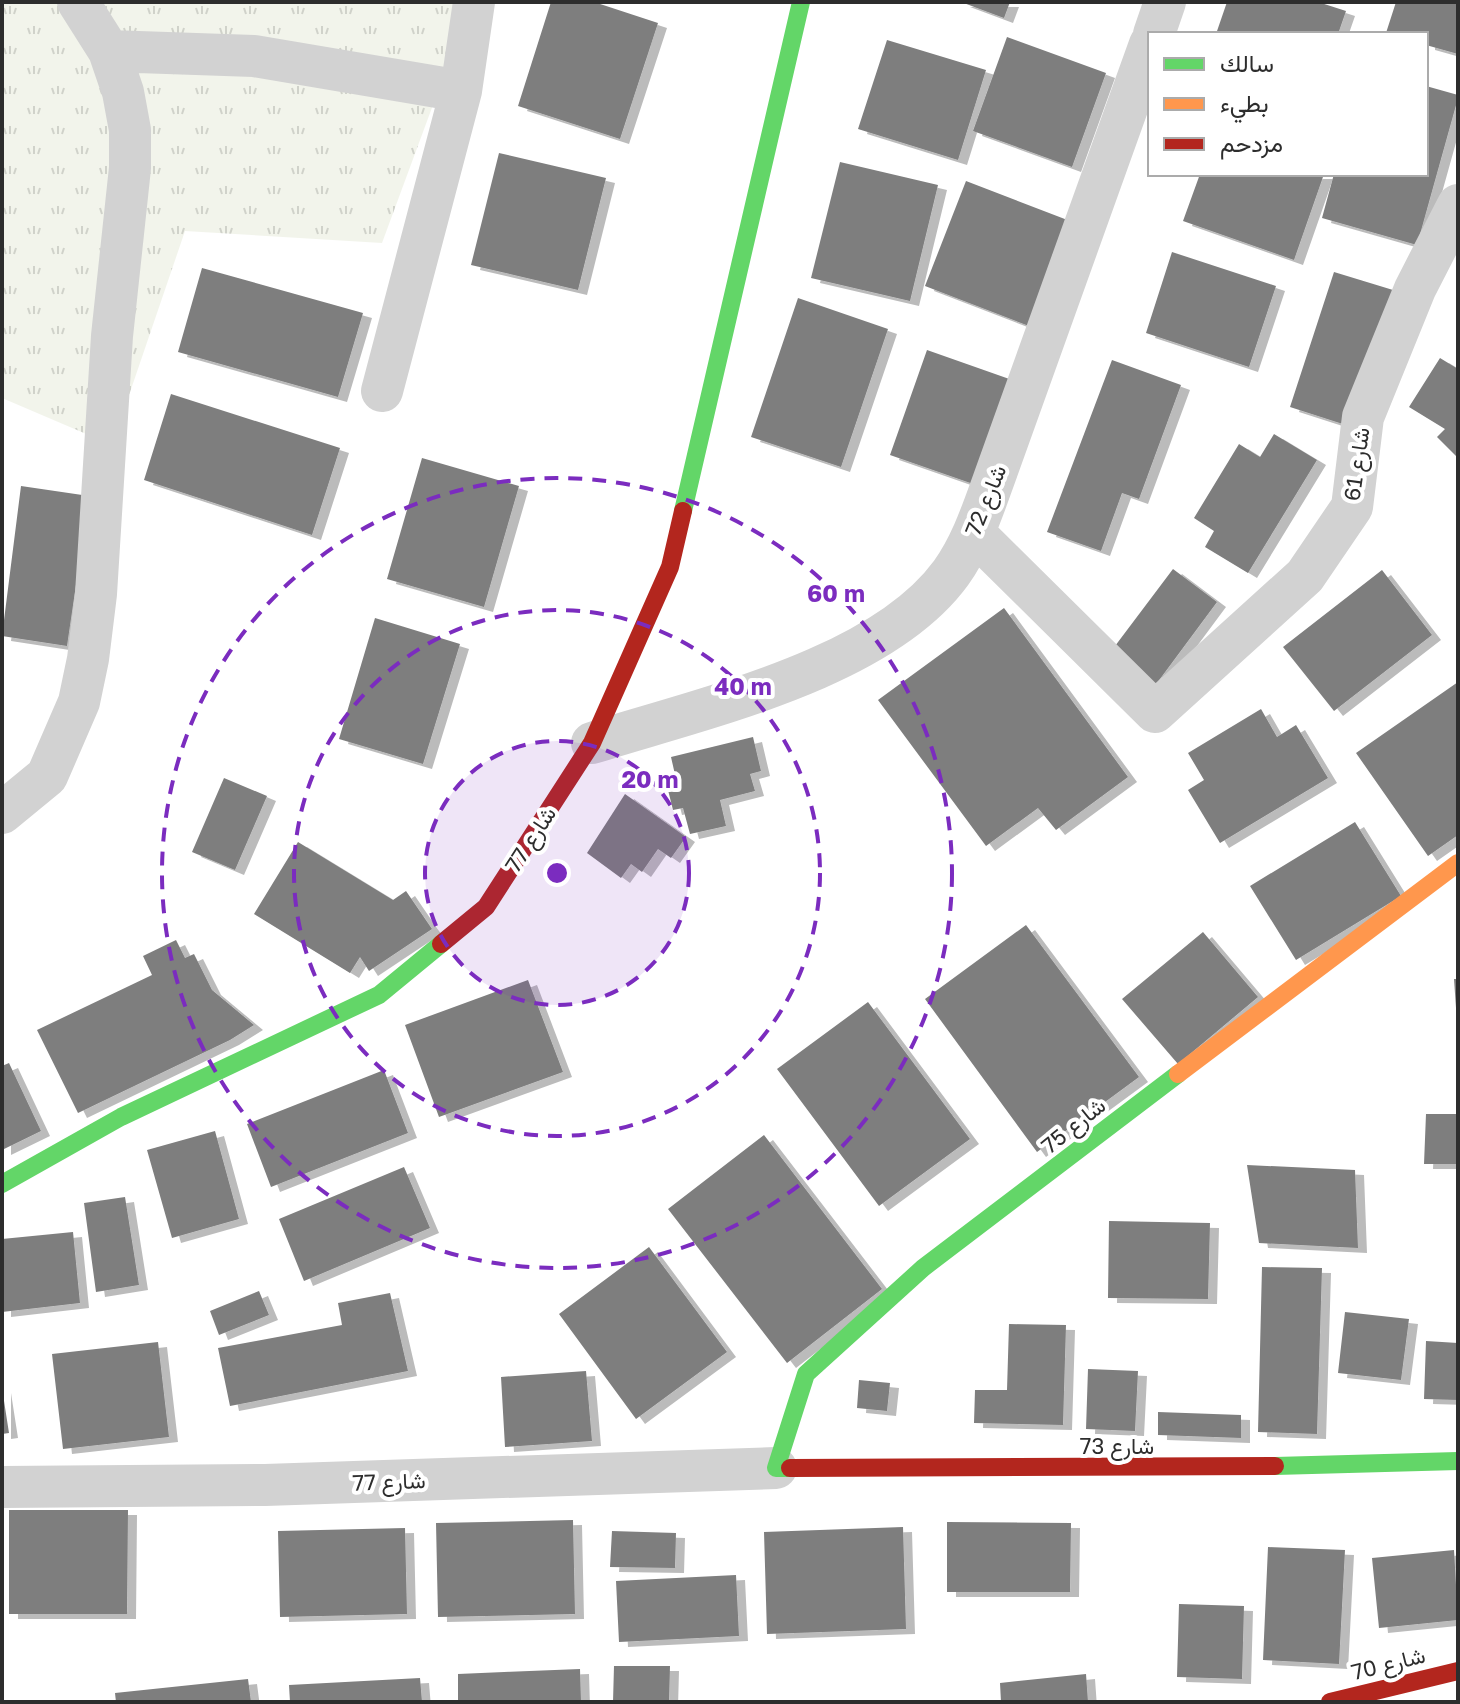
<svg xmlns="http://www.w3.org/2000/svg" width="1460" height="1704" font-family="'Golos Text',Vazirmatn,sans-serif">
	<style>
		.grass { fill: url(#grass-tufts) }
		.building { fill: #7e7e7e; filter: url(#shadow) }
		.lines { fill: none; stroke-linecap: round; stroke-linejoin: round }
		.street { stroke: #d2d2d2; stroke-width: 42 }
		.fast { stroke: #63d668; stroke-width: 18 }
		.slow { stroke: #ff974d; stroke-width: 18 }
		.jam { stroke: #b3261e; stroke-width: 18 }
		.ring { fill: none; stroke: #7b2cbf; stroke-width: 4; stroke-dasharray: 14 10 }
		.labels { text-anchor: middle; dominant-baseline: central; stroke-width: 8; stroke-linejoin: round; paint-order: stroke }
		.street-label { font-size: 22px; fill: #2d2d2d; stroke: #fff }
		.centre { fill: #7b2cbf; stroke: #fff; stroke-width: 4 }
		.ring-label { font-size: 24px; text-anchor: middle; font-weight: bold; fill: #7b2cbf; stroke: #fff; stroke-width: 8; stroke-linejoin: round; paint-order: stroke }
	</style>
	<defs>
		<pattern id="grass-tufts" width="24" height="20" patternUnits="userSpaceOnUse" patternTransform="scale(2)"><rect width="24" height="20" fill="#f2f4eb"/><path d="M3 7l-1-3M5 7V3M7 7l1-3M15 17l-1-3M17 17v-4M19 17l1-3" fill="none" stroke="#d0d2ca"/></pattern>
		<filter id="shadow"><feDropShadow dx="9" dy="5" stdDeviation="0" flood-color="#0004"/></filter>
	</defs>
	<rect width="100%" height="100%" fill="#fff"/>
	<path class="grass" d="M2,2H471L382,243L185,231L112,445L2,398Z"/>
	<path class="building" d="M551,2H594L658,23L620,139L518,106Z
		M961,2H1010L1004,18Z
		M1227,2H1318L1346,11L1338,34H1216Z
		M1396,2H1458V54L1426,45V34L1386,33Z
		M1007,37L1106,73L1072,167L973,131Z
		M887,40L986,70L958,160L858,129Z
		M1426,86L1458,95V98L1417,245L1322,218L1334,174H1426Z
		M499,153L606,178L578,290L471,265Z
		M840,162L938,185L910,301L811,278Z
		M1200,174H1324L1294,260L1183,221Z
		M966,181L1070,221L1029,326L925,286Z
		M1172,252L1276,286L1249,367L1146,333Z
		M202,268L363,313L338,397L178,352Z
		M1334,272L1393,290L1349,426L1290,407Z
		M798,298L888,329L841,467L751,437Z
		M927,350L1015,381L979,486L890,455Z
		M1440,358L1458,369V458L1437,437L1445,429L1409,407Z
		M1112,360L1181,385L1139,499L1122,493L1101,551L1047,532Z
		M171,394L340,448L312,535L144,480Z
		M1274,434L1317,460L1248,573L1205,547L1214,531L1194,518L1239,444L1260,457Z
		M422,458L519,486L484,607L387,579Z
		M21,486L89,496L67,646L2,636Z
		M1173,569L1217,602L1151,691L1106,658Z
		M1382,570L1432,635L1334,711L1283,647Z
		M1004,608L1128,777L1056,830L1038,808L986,846L878,700Z
		M375,618L460,644L423,764L339,739Z
		M1458,682V835L1428,856L1356,753Z
		M1261,709L1277,737L1296,725L1328,778L1220,843L1188,790L1204,780L1188,753Z
		M753,737L761,771L750,774L755,791L720,800L726,826L690,834L683,808L673,810L666,782L676,779L671,757Z
		M224,778L267,796L235,870L192,852Z
		M625,794L686,837L671,858L658,849L642,872L631,864L621,878L587,853Z
		M1355,822L1401,896L1296,960L1250,886Z
		M298,842L393,900L406,891L432,929L369,971L360,957L350,973L254,914Z
		M1026,925L1139,1077L1037,1152L925,999Z
		M1203,932L1258,997L1178,1064L1122,999Z
		M176,940L185,958L194,954L212,990L254,1025L230,1040L78,1113L37,1030L152,975L143,956Z
		M1454,979H1458V1008H1456Z
		M528,980L563,1072L439,1117L405,1025Z
		M868,1002L970,1139L879,1206L777,1069Z
		M9,1063L41,1131L2,1150V1066Z
		M384,1070L408,1133L271,1187L247,1124Z
		M1426,1114H1458V1164H1424Z
		M215,1131L239,1219L172,1238L147,1150Z
		M764,1135L882,1289L787,1363L668,1209Z
		M1247,1165L1355,1170L1358,1248L1259,1243Z
		M404,1167L430,1228L304,1281L279,1219Z
		M125,1197L139,1285L96,1292L84,1203Z
		M1109,1221L1210,1223L1208,1299L1108,1298Z
		M73,1232L80,1303L2,1312V1239Z
		M649,1247L727,1352L636,1419L559,1314Z
		M1262,1267L1322,1268L1317,1434L1258,1432Z
		M259,1291L269,1315L219,1335L210,1311Z
		M390,1293L408,1371L230,1406L218,1348L342,1325L338,1303Z
		M1345,1312L1409,1319L1401,1380L1338,1373Z
		M1009,1324L1066,1325L1063,1425L974,1423L975,1390H1007Z
		M1426,1341L1458,1343V1400L1424,1399Z
		M158,1342L169,1437L63,1449L52,1354Z
		M1088,1369L1138,1371L1135,1431L1086,1429Z
		M586,1371L592,1441L505,1447L501,1377Z
		M859,1380L890,1383L887,1411L857,1408Z
		M2,1388L9,1433L2,1434Z
		M1158,1412L1241,1415V1438L1158,1435Z
		M9,1510H128L127,1614H9Z
		M573,1520L575,1614L438,1617L436,1523Z
		M947,1522L1071,1523L1070,1592H947Z
		M903,1527L906,1629L767,1634L764,1532Z
		M405,1528L407,1614L280,1617L278,1531Z
		M612,1531L676,1533L675,1568L610,1567Z
		M1268,1547L1345,1550L1339,1664L1263,1660Z
		M1454,1550L1458,1620L1379,1628L1372,1558Z
		M736,1575L739,1636L619,1642L616,1581Z
		M1179,1604L1244,1606L1242,1679L1177,1677Z
		M614,1666H670L669,1702H613Z
		M580,1669L581,1702H458V1674Z
		M1086,1674L1088,1702H1001L1000,1683Z
		M420,1678L422,1702H290L289,1685Z
		M248,1679L251,1702H116L115,1693Z"/>
	<g class="lines">
		<path class="street" d="M1154,34L1165,2
			M109,51L254,56L461,91
			M382,391L461,91L474,2
			M974,533L1155,712L1305,576L1352,507L1363,417L1415,289L1458,205
			M592,743C703,708 881,669 951,573C969,548 980,518 990,490L1150,44
			M2,813L47,776L79,702L88,659L96,594L112,336L130,168V130L123,92L109,51L78,2
			M2,1487L265,1485L776,1468"/>
		<path class="fast" d="M683,511L801,2
			M2,1184L121,1117L379,995L441,944
			M1275,1466L1458,1461
			M790,1468H776L806,1374L923,1268L1178,1074"/>
		<path class="slow" d="M1178,1074L1458,863"/>
		<path class="jam" d="M441,944L486,907L592,743L670,567L683,511
			M790,1468L1275,1466
			M1330,1702L1458,1671"/>
	</g>
	<circle cx="557" cy="873" r="132" fill="#7b2cbf" fill-opacity=".12"/>
	<g class="ring">
		<circle cx="557" cy="873" r="132"/>
		<circle cx="557" cy="873" r="263"/>
		<circle cx="557" cy="873" r="395"/>
	</g>
	<g class="labels">
		<g class="street-label">
			<text transform="translate(1356 464) rotate(-82)">شارع 61</text>
			<text transform="translate(985 500) rotate(-68)">شارع 72</text>
			<text transform="translate(530 839) rotate(-57)">شارع 77</text>
			<text transform="translate(1073 1125) rotate(-39)">شارع 75</text>
			<text x="1117" y="1445">شارع 73</text>
			<text transform="translate(389 1481) rotate(-2)">شارع 77</text>
			<text transform="translate(1388 1663) rotate(-14)">شارع 70</text>
		</g>
	</g>
	<circle cx="557" cy="873" r="12" class="centre"/>
	<g class="ring-label">
		<text x="836" y="602">60 m</text>
		<text x="743" y="695">40 m</text>
		<text x="650" y="788">20 m</text>
	</g>
	<rect width="1460" height="1704" fill="none" stroke="#2d2d2d" stroke-width="8"/>
	<rect x="1148" y="32" width="280" height="144" fill="#ffffff" stroke="#ababab" stroke-width="2"/>
	<rect x="1164" y="58" width="40" height="12" fill="#63d668" stroke="#ababab" stroke-width="2"/>
	<text x="1220" y="72" font-size="24" fill="#2d2d2d">سالك</text>
	<rect x="1164" y="98" width="40" height="12" fill="#ff974d" stroke="#ababab" stroke-width="2"/>
	<text x="1220" y="112" font-size="24" fill="#2d2d2d">بطيء</text>
	<rect x="1164" y="138" width="40" height="12" fill="#b3261e" stroke="#ababab" stroke-width="2"/>
	<text x="1220" y="152" font-size="24" fill="#2d2d2d">مزدحم</text>
</svg>
